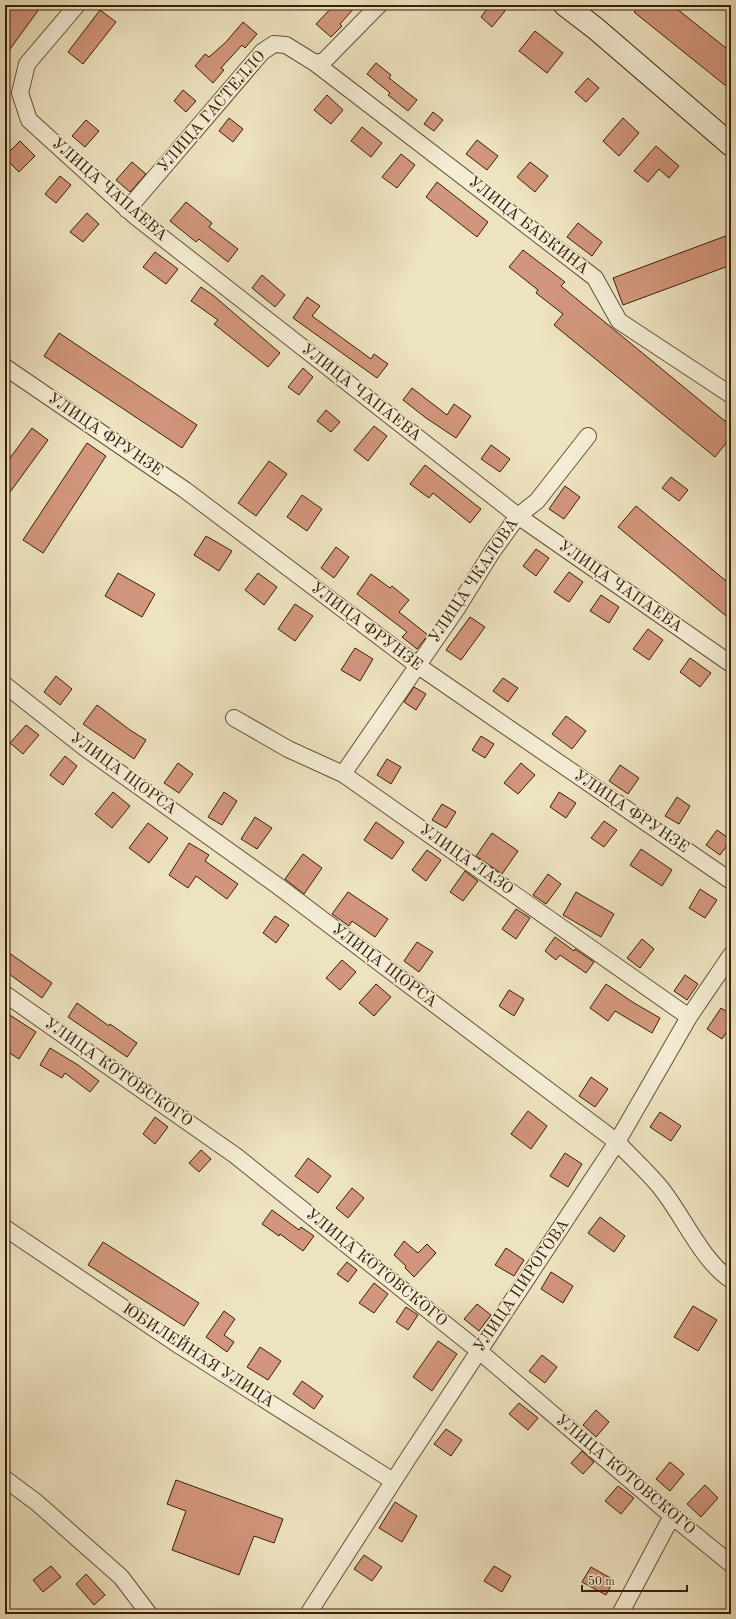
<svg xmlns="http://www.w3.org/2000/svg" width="736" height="1619" font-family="'Old Standard TT',serif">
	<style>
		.building { fill: #d2967c; stroke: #391f06 }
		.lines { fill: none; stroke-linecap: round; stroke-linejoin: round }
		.street-casing { stroke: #665034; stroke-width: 18 }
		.secondary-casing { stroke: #391f06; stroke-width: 24 }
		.street { stroke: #f4edd6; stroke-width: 16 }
		.secondary { stroke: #f4edd6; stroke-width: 22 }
		.labels { text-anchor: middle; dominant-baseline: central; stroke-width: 3; stroke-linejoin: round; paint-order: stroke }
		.street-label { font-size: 16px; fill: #391f06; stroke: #f4edd6 }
	</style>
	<rect width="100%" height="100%" fill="#eee3c0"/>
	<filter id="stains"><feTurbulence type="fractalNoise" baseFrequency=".005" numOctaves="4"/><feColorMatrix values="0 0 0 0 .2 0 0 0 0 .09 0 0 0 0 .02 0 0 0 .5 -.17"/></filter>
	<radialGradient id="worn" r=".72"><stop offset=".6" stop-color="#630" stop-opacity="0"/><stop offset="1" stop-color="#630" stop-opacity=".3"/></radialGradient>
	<path class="building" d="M8,5H42L5,56V9Z
		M334,5H357L340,24L342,26L331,37L316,24Z
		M490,5H498L505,11L492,27L481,17Z
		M640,5H672L731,52V90L634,12Z
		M100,10L116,22L83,64L68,52Z
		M243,22L257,34L245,48L242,45L221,68L224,70L213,83L195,66L205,54L209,57L226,42Z
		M535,31L563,53L547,73L519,51Z
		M376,63L391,75L389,78L417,100L408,111L388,95L390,93L367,74Z
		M588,78L599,88L586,102L575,92Z
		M183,90L196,101L186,112L174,101Z
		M327,95L343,110L331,124L314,110Z
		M433,112L443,120L434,131L424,124Z
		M229,118L243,129L233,142L219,131Z
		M623,118L639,133L619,156L603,141Z
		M86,120L99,131L85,147L72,136Z
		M362,127L382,143L371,157L351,141Z
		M477,140L498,156L487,170L466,154Z
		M20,141L35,156L19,172L5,158V156Z
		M656,146L679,166L669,178L659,169L648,182L634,171Z
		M401,154L415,165L397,188L382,177Z
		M132,162L146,174L130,192L116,180Z
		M530,162L548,176L535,192L517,177Z
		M60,176L71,185L56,203L45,194Z
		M437,182L488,222L477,237L426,197Z
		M186,202L212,223L209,227L238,249L228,262L199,239L196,242L170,221Z
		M87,213L99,224L83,242L70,232Z
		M578,223L602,242L592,256L567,237Z
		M731,234V265L623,305L613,278Z
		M523,250L565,282L561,286L731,426V437L715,457L554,325L563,314L536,293L538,290L509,267Z
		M155,252L178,269L166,284L143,267Z
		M262,275L285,295L275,307L252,288Z
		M201,287L214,296L280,353L268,367L214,324L218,320L191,301Z
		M307,297L320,306L312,316L371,359L374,354L388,364L377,378L293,318Z
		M59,333L197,425L182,448L44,356Z
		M303,368L313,377L299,395L288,387Z
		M412,388L447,415L454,404L471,416L456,438L426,418L403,400Z
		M326,410L340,422L331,432L317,421Z
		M374,426L387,436L368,461L354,450Z
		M32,428L48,440L5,499V465Z
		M87,443L106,456L43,553L23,540Z
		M491,445L510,459L500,472L481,459Z
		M269,461L287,474L256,516L238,503Z
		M425,465L481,509L470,523L433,493L429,498L410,484Z
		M671,477L688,490L679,501L662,488Z
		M565,486L580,497L564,519L549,509Z
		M302,495L322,509L307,531L287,517Z
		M636,506L731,585V620L618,527Z
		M206,536L232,551L219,571L194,555Z
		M336,547L349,557L334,578L321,568Z
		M536,549L549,558L536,576L523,566Z
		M569,572L583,582L569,602L554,592Z
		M118,573L155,594L142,617L105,596Z
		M258,573L277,587L264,605L245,590Z
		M371,574L390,588L392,586L409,600L399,612L428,635L417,649L402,637L407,632L357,594Z
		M601,595L619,607L609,623L590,611Z
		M295,604L313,616L295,641L278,629Z
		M470,617L485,627L461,660L446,650Z
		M648,629L663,640L649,660L633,649Z
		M355,648L373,659L360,681L341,670Z
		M690,658L711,673L700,687L680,672Z
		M56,676L72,689L60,705L44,692Z
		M503,678L518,688L508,702L493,691Z
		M414,687L426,694L416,710L404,702Z
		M97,705L130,730L146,740L134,759L83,724Z
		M566,716L586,731L572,749L552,734Z
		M26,725L39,735L23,754L10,743Z
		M481,736L494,744L485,758L472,750Z
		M65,756L77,766L63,785L50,775Z
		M387,759L401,767L391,784L377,775Z
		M178,763L193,774L179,793L164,783Z
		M521,763L535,775L518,794L504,783Z
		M620,765L639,778L628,794L609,781Z
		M113,792L130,806L112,828L95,814Z
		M224,792L237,801L222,825L208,817Z
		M559,792L576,803L566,818L550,807Z
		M677,797L690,806L679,824L665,816Z
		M442,804L456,812L446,828L432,820Z
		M255,817L272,828L257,849L241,839Z
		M604,821L617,830L604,847L591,838Z
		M376,822L404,842L392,859L364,840Z
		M148,823L168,838L149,863L129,848Z
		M717,830L731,840L720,855L706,845Z
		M492,833L518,851L502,874L476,856Z
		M189,843L209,855L205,861L238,884L227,899L196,876L188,888L169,875Z
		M641,849L672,870L662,886L630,865Z
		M427,850L441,860L426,881L412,870Z
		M303,854L322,868L304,894L285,879Z
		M465,871L478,881L463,901L450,892Z
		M548,874L561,884L546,904L533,895Z
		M700,889L717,900L705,918L689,908Z
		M348,892L388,919L375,937L352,921L349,926L332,914Z
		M576,892L614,914L601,937L563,915Z
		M516,909L530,918L516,939L502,929Z
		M275,916L289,925L276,943L263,933Z
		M555,937L574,951L575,949L594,962L586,973L560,955L556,960L545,951Z
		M642,939L654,949L640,968L627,958Z
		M417,942L433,952L419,972L404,961Z
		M5,950L52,983L42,998L5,971Z
		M342,960L356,972L340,990L326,978Z
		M685,975L698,984L687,1000L674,991Z
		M376,984L391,997L374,1016L359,1003Z
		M606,984L634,1003L660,1018L652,1033L615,1011L608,1021L590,1008Z
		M509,990L524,999L514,1016L499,1006Z
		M77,1003L109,1026L110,1024L137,1043L127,1057L68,1017Z
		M721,1008L731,1014V1025L722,1039L707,1029Z
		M5,1012L36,1032L19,1059L5,1050Z
		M50,1048L78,1065L99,1081L90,1092L65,1073L62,1078L40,1065Z
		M591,1077L608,1089L595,1107L579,1096Z
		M528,1111L547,1126L531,1149L511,1134Z
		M660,1112L681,1126L671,1141L650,1127Z
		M155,1117L168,1127L155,1144L143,1134Z
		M201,1150L211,1159L199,1172L189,1163Z
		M565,1153L582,1164L568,1187L550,1176Z
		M308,1158L331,1176L318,1193L295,1176Z
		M352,1188L364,1198L348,1218L336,1208Z
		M272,1210L299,1230L301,1227L314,1236L303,1251L280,1234L279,1236L262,1224Z
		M600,1217L625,1236L614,1252L588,1233Z
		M404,1241L418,1253L427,1244L436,1253L414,1277L405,1268L406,1266L394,1255Z
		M103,1242L199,1303L184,1326L88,1265Z
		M506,1248L524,1260L514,1276L495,1265Z
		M347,1262L357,1270L348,1282L337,1274Z
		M551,1272L573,1286L563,1303L541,1289Z
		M374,1283L388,1294L374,1313L359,1303Z
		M477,1304L491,1315L479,1331L464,1319Z
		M693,1306L717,1320L698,1351L674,1337Z
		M406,1307L418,1315L408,1330L396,1322Z
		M224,1311L235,1319L224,1335L234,1342L227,1352L206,1337Z
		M438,1341L457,1354L432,1391L413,1377Z
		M260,1347L281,1361L268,1380L247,1367Z
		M542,1355L557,1367L545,1383L529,1371Z
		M302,1381L323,1396L314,1409L293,1394Z
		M519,1403L538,1418L528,1430L509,1414Z
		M596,1410L609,1422L596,1437L583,1425Z
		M446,1429L462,1440L451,1456L434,1444Z
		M582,1451L594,1462L583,1474L571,1463Z
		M670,1462L684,1474L670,1491L656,1479Z
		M176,1480L283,1519L274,1543L254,1536L239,1575L172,1550L186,1511L167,1504Z
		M705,1485L718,1498L701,1517L687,1504Z
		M618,1486L634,1498L621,1514L605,1501Z
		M395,1502L417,1516L402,1542L379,1528Z
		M364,1555L382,1567L372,1581L354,1569Z
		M51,1566L61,1577L43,1592L33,1580Z
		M494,1566L511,1576L502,1592L484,1581Z
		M591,1567L614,1580L606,1595L582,1582Z
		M86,1574L105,1595L94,1605L76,1584Z"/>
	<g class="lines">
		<defs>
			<path id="street" d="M77,5L27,64L20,93L29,120L136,217L518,516L731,664
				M315,63L595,278L619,321L731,395
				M127,210L262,52L274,44L286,45L315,63L324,61L379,5
				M5,367L185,490L417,665L731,881
				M5,685L85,748L278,886L617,1142C631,1157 647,1171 660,1187C683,1215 701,1260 731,1280
				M234,718L288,749L343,774L689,1017
				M343,774L456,610L492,552L518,516L537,501L588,436
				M5,994L236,1156L479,1351L672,1516L731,1564
				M5,1228L180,1346L393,1481
				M5,1479L36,1502L121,1577L149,1614
				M308,1614L409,1457L617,1142L689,1017L731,955
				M620,1614L672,1516"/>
			<path id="secondary" d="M565,5L595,28L731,145"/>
		</defs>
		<use href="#street" class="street-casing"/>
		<use href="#secondary" class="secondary-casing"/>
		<use href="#street" class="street"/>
		<use href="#secondary" class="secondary"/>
	</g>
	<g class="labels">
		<g class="street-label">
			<text transform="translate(212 112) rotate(-49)">УЛИЦА ГАСТЕЛЛО</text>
			<text transform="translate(109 190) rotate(41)">УЛИЦА ЧАПАЕВА</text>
			<text transform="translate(528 226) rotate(38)">УЛИЦА БАБКИНА</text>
			<text transform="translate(361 393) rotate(38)">УЛИЦА ЧАПАЕВА</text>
			<text transform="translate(105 435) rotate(34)">УЛИЦА ФРУНЗЕ</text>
			<text transform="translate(474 581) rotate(-56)">УЛИЦА ЧКАЛОВА</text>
			<text transform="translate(620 587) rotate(35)">УЛИЦА ЧАПАЕВА</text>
			<text transform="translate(366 627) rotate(37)">УЛИЦА ФРУНЗЕ</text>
			<text transform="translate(123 774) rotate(36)">УЛИЦА ЩОРСА</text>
			<text transform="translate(631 812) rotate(34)">УЛИЦА ФРУНЗЕ</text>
			<text transform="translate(466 860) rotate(35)">УЛИЦА ЛАЗО</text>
			<text transform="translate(384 966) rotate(37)">УЛИЦА ЩОРСА</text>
			<text transform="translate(118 1073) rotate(35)">УЛИЦА КОТОВСКОГО</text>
			<text transform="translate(376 1268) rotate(39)">УЛИЦА КОТОВСКОГО</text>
			<text transform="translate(522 1286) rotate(-56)">УЛИЦА ПИРОГОВА</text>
			<text transform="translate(198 1356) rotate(33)">ЮБИЛЕЙНАЯ УЛИЦА</text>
			<text transform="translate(625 1475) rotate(40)">УЛИЦА КОТОВСКОГО</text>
		</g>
	</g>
	<rect width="736" height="1619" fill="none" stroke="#eee3c0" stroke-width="20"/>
	<rect x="6" y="6" width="724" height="1607" fill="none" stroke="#391f06" stroke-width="2"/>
	<rect x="10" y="10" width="716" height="1599" fill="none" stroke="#391f06"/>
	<path d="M582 1585v6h105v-6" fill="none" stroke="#391f06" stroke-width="2"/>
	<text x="588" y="1585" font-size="12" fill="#391f06" stroke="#f4edd6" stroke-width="3" paint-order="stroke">50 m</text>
	<rect width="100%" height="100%" filter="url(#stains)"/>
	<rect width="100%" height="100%" fill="url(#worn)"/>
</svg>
